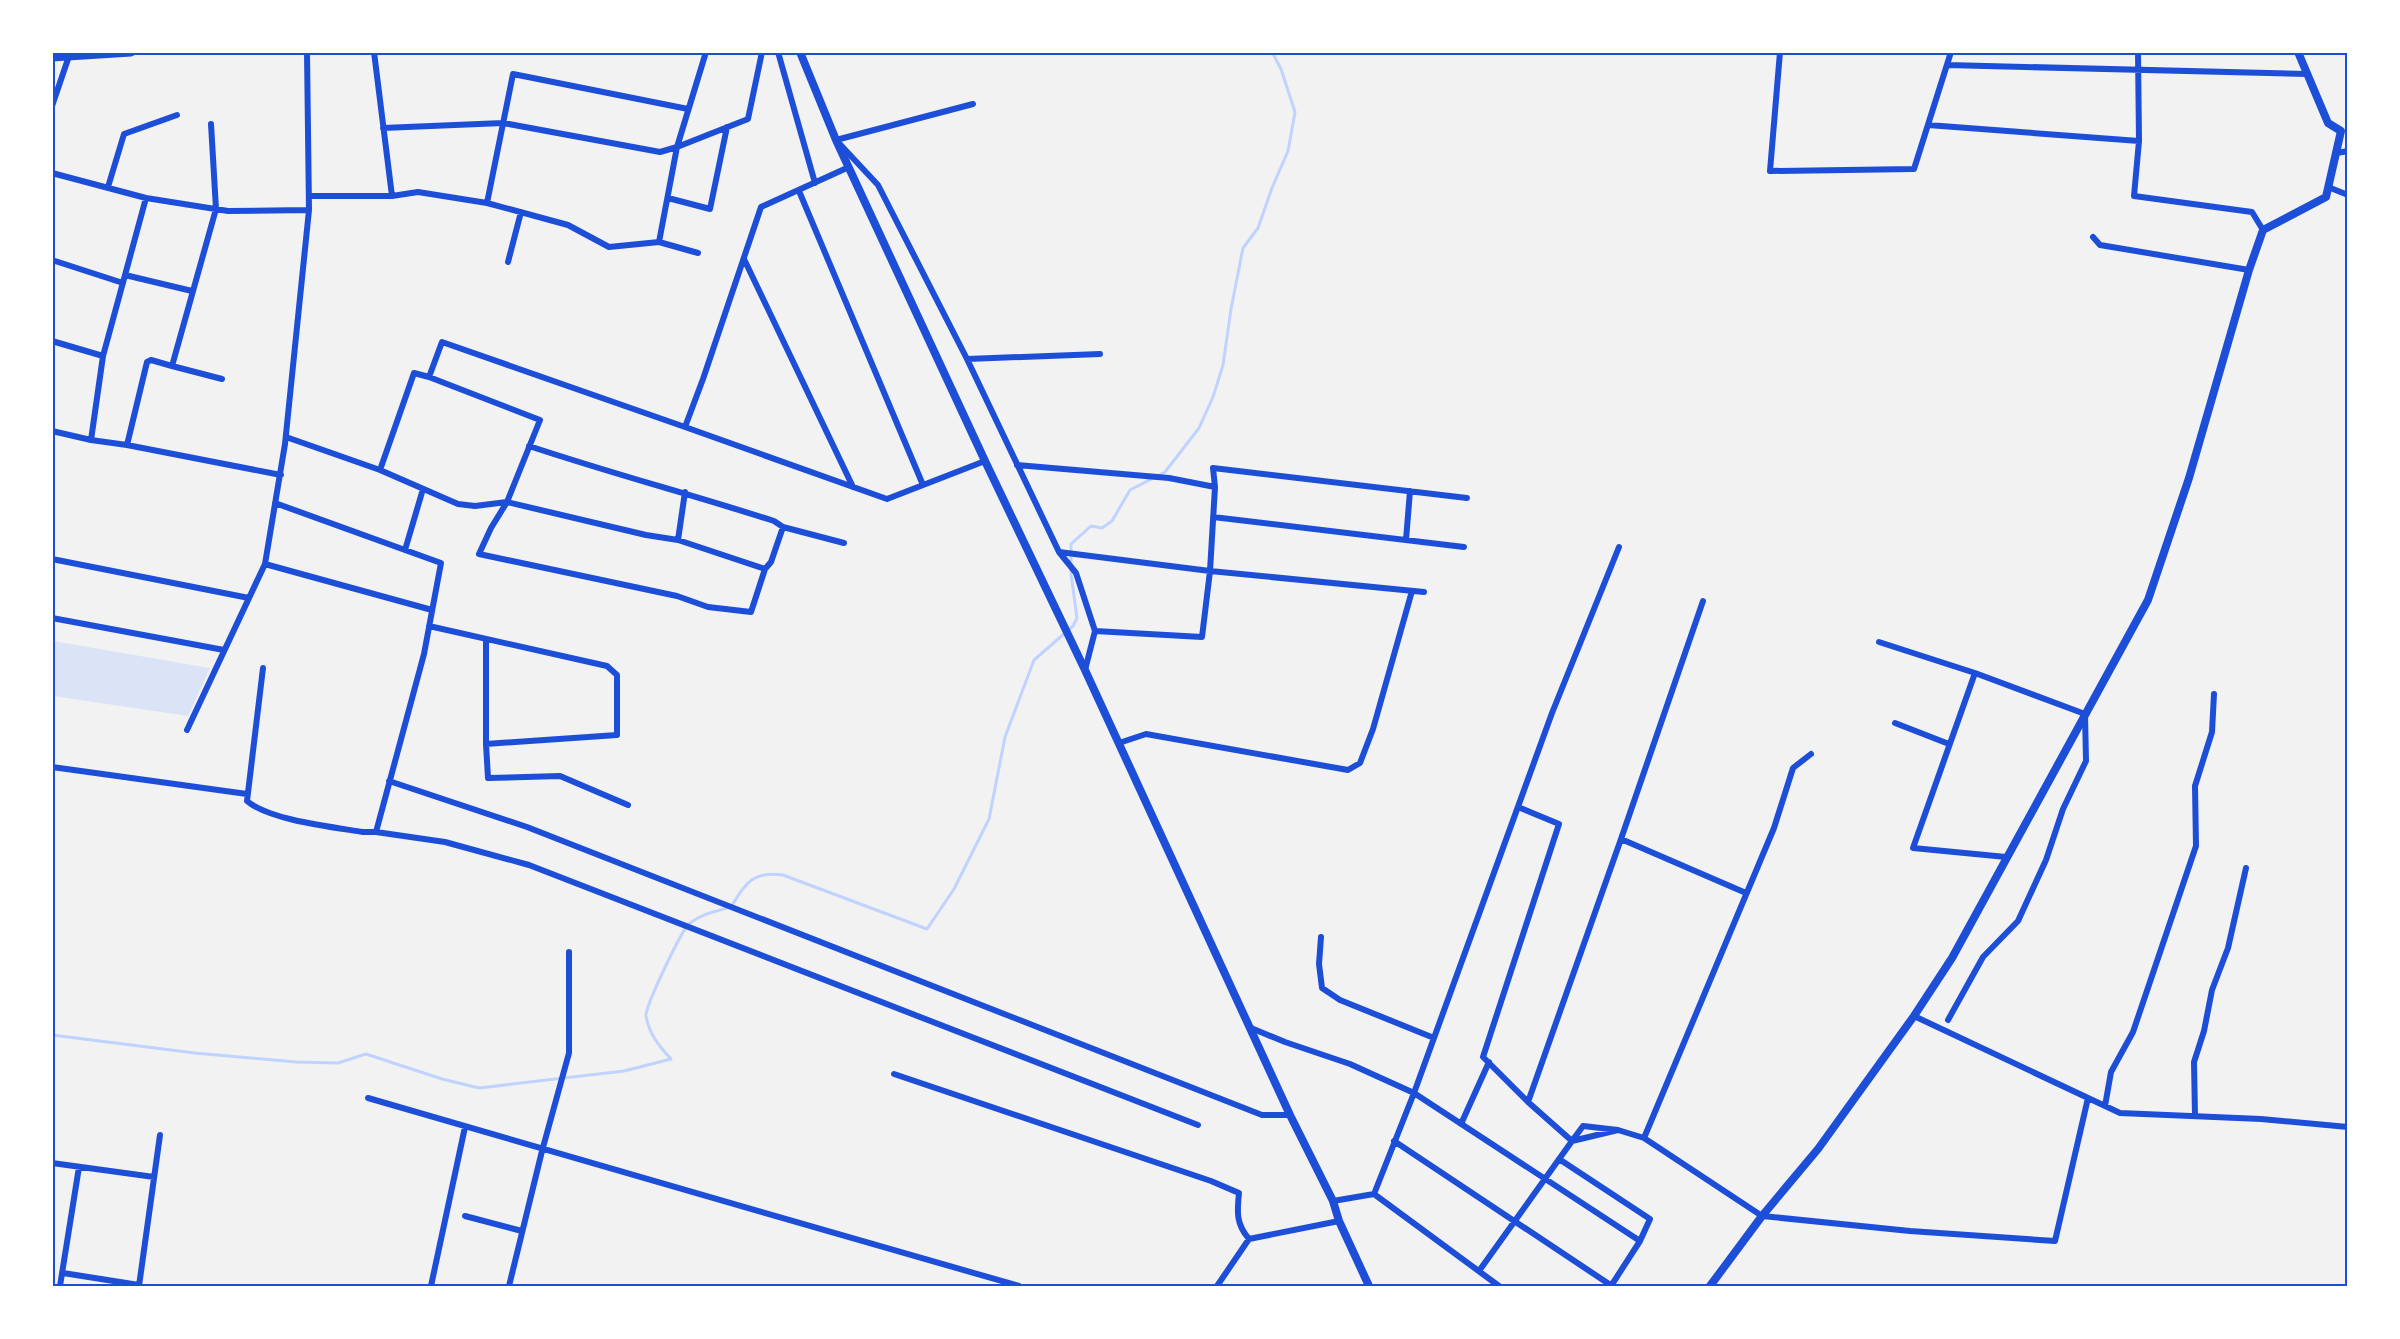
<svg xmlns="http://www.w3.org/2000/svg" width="2400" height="1339" font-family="Cabin,sans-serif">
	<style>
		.green { fill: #dbe4f7 }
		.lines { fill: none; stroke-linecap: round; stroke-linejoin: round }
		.stream { stroke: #bfd3fe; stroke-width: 3 }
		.minor { stroke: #1d4ed8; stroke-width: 6 }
		.tertiary { stroke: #1d4ed8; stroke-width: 8 }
		.primary { stroke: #1d4ed8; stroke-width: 9 }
		.neatline { fill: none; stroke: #1d4ed8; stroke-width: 2 }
	</style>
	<rect width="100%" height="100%" fill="#f2f2f2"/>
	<path class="green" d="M53,641L210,668L188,716L53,696Z"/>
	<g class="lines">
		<path class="stream" d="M52,1035L195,1053L296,1062L338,1063L366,1054L442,1079L479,1088L624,1071L671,1059C659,1046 649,1034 646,1016C645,1007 681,931 689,924C701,914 716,911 731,907C746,883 752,871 783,875L927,929L954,889L989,819L1005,737L1034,660L1073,626L1077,618L1071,574V544L1091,526L1102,528L1112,521L1130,490L1165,472L1199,428L1213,397L1223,365L1231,309L1243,248L1258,228L1272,188L1288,151L1295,112L1281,69L1272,52"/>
		<path class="minor" d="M307,52L309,210
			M374,52L392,196
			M778,52L815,183
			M1780,52L1770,171L1914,169L1951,52
			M2138,52L2139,141L2134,196L2252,212L2263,230
			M1947,65L2307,74
			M973,104L836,140L878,185L967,359L1059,552L1076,573L1095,631L1085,670
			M52,106L69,56
			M1928,125L2139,141
			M383,128L503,123L660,152L677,147L706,52
			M2337,153L2348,151
			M849,167L761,207L703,379L685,427L887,499L985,461
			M52,173L146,198L228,211L309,210L285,444L265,564L187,730
			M108,187L124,134L177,115
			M2328,187L2348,195
			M799,191L923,485
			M309,196H392L418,192L487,203L568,225L609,247L659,242L698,253
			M668,198L710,209L727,127
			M487,203L513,74L688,109
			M2093,237L2100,245L2249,270
			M659,242L677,147L748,119L762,52
			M744,259L853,487
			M52,260L123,283
			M508,262L521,212
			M125,275L192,291
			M52,341L103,356
			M967,359L1100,354
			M172,366L222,379
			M429,377L540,420L507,502L491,528L479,554L677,596L708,607L751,612L765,569L771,562L783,527
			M52,431L91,440L127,445L281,475
			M286,437L380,470L414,373L429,377L442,342L685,427
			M91,440L103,356L146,198
			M127,445L147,362L151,360L172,366L216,209L211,124
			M529,446C610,473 693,495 774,521L783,527L844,543
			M1017,465L1169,478L1215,487L1213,468L1467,498
			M380,470L458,504L475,506L507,502L646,535L678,540L765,569
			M275,503L441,563L424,654L376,832L445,842L529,865L1198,1125
			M1213,517L1464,547
			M678,540L685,492
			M1406,540L1410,491
			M405,550L423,489
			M1059,552L1210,571L1424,592
			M52,559L249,598
			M265,564L432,610
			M52,618L224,650
			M429,626L607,666L617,675V735L486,744V639
			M1095,631L1202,637L1210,571L1215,487
			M1879,642L1975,673
			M263,668L247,801C269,820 332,827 363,832H376
			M1895,723L1949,744
			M1119,743L1146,734L1348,770L1360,763L1373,729L1412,591
			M486,744L488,778L560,776L628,805
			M52,767L247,794
			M389,781L527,827L1262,1115H1290
			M1518,807L1559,824L1483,1057L1528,1102
			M1621,839L1703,601
			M1321,937L1319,964L1322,988L1340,1000L1434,1038
			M1914,1016L2120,1113L2261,1119L2348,1127
			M1948,1020L1983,957L2018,921L2046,860L2063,809L2086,761L2085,714L1975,673L1913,848L2006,857
			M1251,1028L1285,1042L1350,1064L1414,1093L1374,1194L1333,1201
			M894,1074L1211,1181L1239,1193C1237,1212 1236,1224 1249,1239
			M368,1098C585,1162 802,1223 1019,1286
			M2105,1106L2111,1072L2133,1032L2196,846L2195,786L2212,732L2214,694
			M2195,1116L2194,1062L2204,1031L2212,990L2228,948L2246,868
			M1461,1124L1489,1062
			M1618,1130L1572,1141L1583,1126L1618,1130L1644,1138L1762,1216L1910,1231L2055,1241L2088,1098
			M1644,1138L1774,828L1793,768L1811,754
			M1394,1141L1612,1286
			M1559,1159L1650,1219L1640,1241
			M52,1163L154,1177
			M1374,1194L1499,1286
			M465,1216L522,1231
			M1479,1271L1572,1141L1528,1102L1621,839L1746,893
			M63,1273L139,1285
			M60,1286L79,1167
			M139,1286L160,1135
			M431,1286L465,1127
			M509,1286L542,1151L569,1053V952
			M1217,1286L1249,1239L1339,1221
			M1611,1286L1640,1241L1414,1093L1552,713L1619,547"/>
		<path class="tertiary" d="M800,52L836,140L985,461L1085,670L1290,1115L1333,1201L1339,1221L1369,1286
			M1710,1286L1762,1216L1818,1149L1914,1016L1952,958L2148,600L2189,478L2249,270L2263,230L2326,197L2341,131L2328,123L2298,52"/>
		<path class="primary" d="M52,57L131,52"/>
	</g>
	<rect width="2400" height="1339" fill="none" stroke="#ffffff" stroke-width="108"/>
	<rect x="54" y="54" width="2292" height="1231" class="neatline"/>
</svg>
